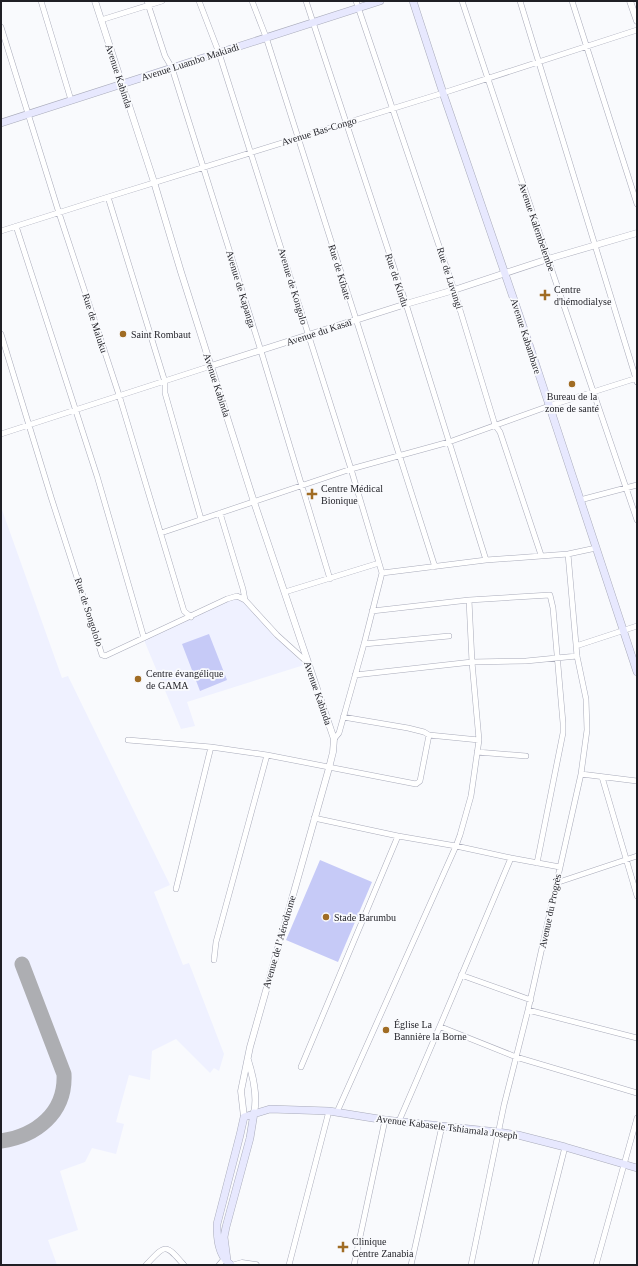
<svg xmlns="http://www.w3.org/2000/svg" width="638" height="1266" font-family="'Times New Roman',serif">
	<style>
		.built { fill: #eff1ff }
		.green { fill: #c6caf7 }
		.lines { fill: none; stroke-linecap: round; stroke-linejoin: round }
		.taxiway { stroke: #adaeb2; stroke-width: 15 }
		.minor-casing { stroke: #a9abba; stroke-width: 6 }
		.tertiary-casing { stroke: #a9abba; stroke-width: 7 }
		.secondary-casing { stroke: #a9abba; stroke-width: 8 }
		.minor { stroke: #fff; stroke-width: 5 }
		.tertiary { stroke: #fff; stroke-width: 6 }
		.secondary { stroke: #e7e8fe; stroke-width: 7 }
		.poi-dot { fill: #a06c24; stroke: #f9fafd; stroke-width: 1.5 }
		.labels { text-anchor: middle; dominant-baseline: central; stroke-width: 3.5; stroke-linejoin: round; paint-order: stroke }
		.street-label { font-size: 10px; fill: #1f1f25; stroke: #f9fafd }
		.poi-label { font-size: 10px; fill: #1f1f25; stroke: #f9fafd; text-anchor: start }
	</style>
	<rect width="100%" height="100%" fill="#f9fafd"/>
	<path class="built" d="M1,507L62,678L68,676L170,885L154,892L183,965L189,963L224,1054L219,1071L214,1068L210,1073L176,1039L152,1051L150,1080L129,1075L116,1122L124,1124L116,1154L92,1148L85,1162L60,1171L78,1230L48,1240L57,1265H1Z
		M235,598L242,600L304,665L187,702L195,726L181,729L144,640Z"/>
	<path class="green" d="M209,634L227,680L200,691L182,644Z
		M320,860L372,882L338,962L286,940Z"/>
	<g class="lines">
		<path class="taxiway" d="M1,1141C36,1136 66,1113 64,1074L22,964"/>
		<defs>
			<path id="minor" d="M41,1L71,100
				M147,1L165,56L172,68L261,351L330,579
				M199,1L219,53L351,469L382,573L364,644L339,733L334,739
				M252,1L266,37L435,567
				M306,1L406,304L486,560
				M356,1L454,290L495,425L500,432L541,555
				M462,1L548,259L637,520
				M520,1L637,382
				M572,1L637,204
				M101,20L162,1
				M1,27L59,213L119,395L184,611L191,617
				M108,197L165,382V393L201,519
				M16,226L97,476L144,638
				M1,231L108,197L443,93L637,30
				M1,334L51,497L102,655L105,656L227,599L237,596L245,600L277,635L308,663
				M1,434L211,366
				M580,500L637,485
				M220,513L243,589L245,600
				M161,533L351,469L449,442L549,406L637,378
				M382,573L486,560L568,554L596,548
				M285,592L379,563
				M372,611L469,600L550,595L553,608L563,723V733L537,863
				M364,644L449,636
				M576,646L637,626
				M355,675L472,662L526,661L577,656
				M343,717L408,728L424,732L429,735L479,740
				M128,740L211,747L267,755L416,784L420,781L429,735
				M477,752L526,756
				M581,774L637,781
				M602,777L637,896
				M314,818L398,836L456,846L511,858L560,867
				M556,883L637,856
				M176,889L211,747
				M214,960L216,942L267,755
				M461,975L531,1000
				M528,1010L637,1038
				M441,1027L516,1057L637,1093
				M301,1067L398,836
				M337,1112L456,846L460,835L471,796L479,740L472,662L469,600
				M399,1121C437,1034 474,946 511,858
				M146,1265C166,1244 165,1243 184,1265
				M219,1265L224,1259
				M289,1265L329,1111
				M354,1265L385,1120
				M411,1265L442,1126
				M471,1265L504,1105L528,1010L581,774L587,730L586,699L577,656L568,554
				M535,1265L565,1147
				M596,1265L637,1118"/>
			<path id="tertiary" d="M95,1L154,182L181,272L254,502L334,739L333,752L329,768L250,1047L241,1091L244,1117
				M630,1L637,21
				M211,366L406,304L454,290L548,259L637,233
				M248,1060C253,1076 258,1096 254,1113
				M235,1265L242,1263L256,1265"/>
			<path id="secondary" d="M413,1L443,93L527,338L637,672
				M1,123L380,1
				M227,1260L224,1237L226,1227L250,1138L254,1113
				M231,1265C218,1256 217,1238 217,1224L240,1135L244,1117L270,1109L329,1111L385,1120L498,1132L518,1135L565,1147L637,1168"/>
		</defs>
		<use href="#minor" class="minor-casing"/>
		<use href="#tertiary" class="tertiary-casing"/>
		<use href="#secondary" class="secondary-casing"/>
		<use href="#minor" class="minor"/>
		<use href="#tertiary" class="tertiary"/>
		<use href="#secondary" class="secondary"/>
	</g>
	<g class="poi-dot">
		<path d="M543 289h4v4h4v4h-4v4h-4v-4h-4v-4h4z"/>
		<circle cx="123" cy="334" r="4"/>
		<circle cx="572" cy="384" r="4"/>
		<path d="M310 488h4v4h4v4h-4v4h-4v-4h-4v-4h4z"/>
		<circle cx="138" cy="679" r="4"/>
		<circle cx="326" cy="917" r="4"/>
		<circle cx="386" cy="1030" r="4"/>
		<path d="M341 1241h4v4h4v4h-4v4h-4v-4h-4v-4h4z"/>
	</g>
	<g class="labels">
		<g class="street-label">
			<text transform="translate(190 62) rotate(-18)">Avenue Luambo Makiadi</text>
			<text transform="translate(119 76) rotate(72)">Avenue Kabinda</text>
			<text transform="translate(319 131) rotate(-17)">Avenue Bas-Congo</text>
			<text transform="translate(537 227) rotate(71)">Avenue Kalembelembe</text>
			<text transform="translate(340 272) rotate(73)">Rue de Kibate</text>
			<text transform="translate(450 278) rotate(72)">Rue de Luvungi</text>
			<text transform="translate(397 280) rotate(72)">Rue de Kindu</text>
			<text transform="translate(293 286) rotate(73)">Avenue de Kongolo</text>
			<text transform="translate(241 289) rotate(73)">Avenue de Kapanga</text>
			<text transform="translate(95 323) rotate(72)">Rue de Maluku</text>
			<text transform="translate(319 332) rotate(-18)">Avenue du Kasaï</text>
			<text transform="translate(526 336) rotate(72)">Avenue Kabambare</text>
			<text transform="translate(217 385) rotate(72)">Avenue Kabinda</text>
			<text transform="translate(89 612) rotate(72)">Rue de Songololo</text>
			<text transform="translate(318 693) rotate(71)">Avenue Kabinda</text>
			<text transform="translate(550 911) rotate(-78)">Avenue du Progrès</text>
			<text transform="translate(279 942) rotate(-74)">Avenue de l’Aérodrome</text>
			<text transform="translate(447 1127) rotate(7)">Avenue Kabasele Tshiamala Joseph</text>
		</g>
		<g class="poi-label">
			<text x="554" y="289">Centre<tspan x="554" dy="12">d'hémodialyse</tspan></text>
			<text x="131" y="334">Saint Rombaut</text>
			<text x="572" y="396" text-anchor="middle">Bureau de la<tspan x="572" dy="12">zone de santé</tspan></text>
			<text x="321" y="488">Centre Médical<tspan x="321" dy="12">Bionique</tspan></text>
			<text x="146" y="673">Centre évangélique<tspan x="146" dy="12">de GAMA</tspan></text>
			<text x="334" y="917">Stade Barumbu</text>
			<text x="394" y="1024">Église La<tspan x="394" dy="12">Bannière la Borne</tspan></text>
			<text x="352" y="1241">Clinique<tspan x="352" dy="12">Centre Zanabia</tspan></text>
		</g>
	</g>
	<rect width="638" height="1266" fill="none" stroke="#1f1f25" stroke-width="4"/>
</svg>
